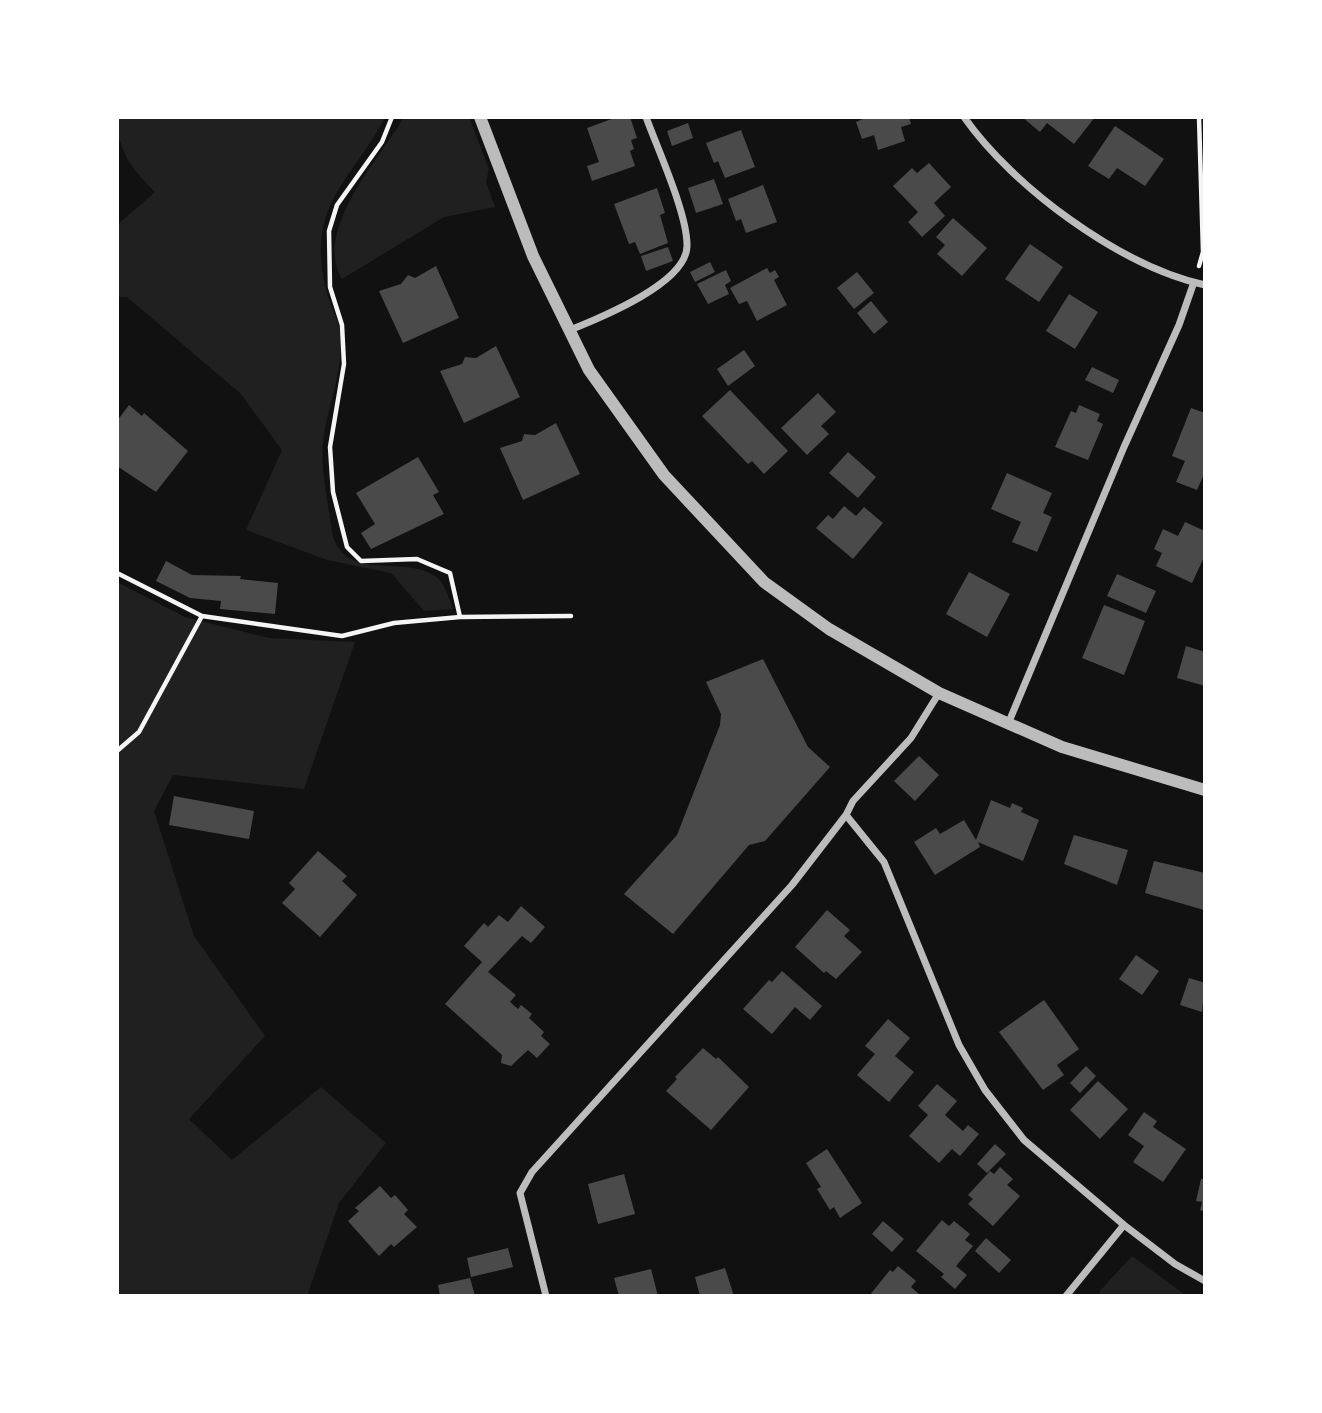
<svg xmlns="http://www.w3.org/2000/svg" width="1322" height="1413" font-family="'Fira Sans Condensed',sans-serif">
	<style>
		.green { fill: #202020 }
		.building { fill: #4a4a4a }
		.lines { fill: none; stroke-linecap: round; stroke-linejoin: round }
		.path { stroke: #f5f5f5; stroke-width: 4.5 }
		.minor { stroke: #bcbcbc; stroke-width: 7 }
		.tertiary { stroke: #bcbcbc; stroke-width: 12 }
	</style>
	<rect width="100%" height="100%" fill="#111"/>
	<path class="green" d="M117,117H385C367,155 331,187 323,228C318,248 322,277 328,297C334,313 341,326 341,343C341,377 327,409 323,442C320,470 329,505 332,533C345,585 409,552 439,579C446,586 449,600 453,609L424,611L391,573L327,560L246,530L282,450L240,393L127,297H117V225L155,192C132,169 117,151 117,117Z
		M404,117H469L489,169L486,182L495,207L444,217L342,279C312,231 381,157 404,117Z
		M117,582L185,617L269,638L355,642L304,789L173,775L154,811L194,936L265,1036L189,1119L232,1160L321,1087L386,1143L339,1203L307,1296H117Z
		M1132,1256L1187,1296H1103L1099,1292Z"/>
	<path class="building" d="M617,117H630L637,138L631,140L634,149L630,151L635,166L592,181L587,166L599,162L587,128Z
		M867,117H909L911,124L901,127L905,141L878,150L874,135L862,139L856,122Z
		M1022,117H1095L1074,144L1047,123L1040,132Z
		M688,123L693,138L672,146L667,131Z
		M1115,126L1164,159L1145,186L1117,168L1109,179L1088,166Z
		M741,130L755,167L725,178L718,161L714,163L706,143Z
		M929,163L951,187L934,203L945,216L922,237L908,222L918,212L893,186L912,168L917,173Z
		M714,179L723,204L696,213L688,188Z
		M763,185L777,222L746,233L741,219L736,221L728,199Z
		M657,188L665,213L660,215L668,243L640,254L635,242L629,244L614,204Z
		M953,218L987,248L962,276L937,254L945,245L936,237Z
		M1030,244L1063,267L1039,302L1005,279Z
		M668,247L673,261L646,271L641,256Z
		M710,262L715,272L695,282L690,272Z
		M436,266L459,318L403,343L379,291L401,284L408,275L415,278Z
		M767,268L770,273L775,270L779,277L774,280L787,305L757,321L747,301L739,304L730,288Z
		M726,270L731,281L725,285L729,294L708,304L697,284Z
		M857,272L874,293L854,309L837,288Z
		M1069,294L1098,312L1075,349L1046,331Z
		M871,301L888,322L874,334L857,313Z
		M496,346L520,397L464,423L440,371L462,364L465,357L476,358Z
		M744,350L755,366L728,386L717,369Z
		M1092,367L1119,380L1113,393L1085,380Z
		M730,390L788,451L764,474L752,461L748,464L702,416Z
		M818,393L836,412L821,426L829,434L807,455L781,428Z
		M129,405L142,416L144,413L188,451L156,492L117,466V421Z
		M1079,405L1100,414L1097,421L1103,424L1088,460L1055,447L1071,411L1076,413Z
		M1191,408L1205,413V472L1197,490L1176,482L1185,461L1172,456Z
		M556,423L580,474L523,500L500,448L522,441L524,434L535,435Z
		M848,452L876,477L858,498L829,473Z
		M418,457L439,492L433,495L444,514L371,549L361,533L375,524L356,493Z
		M1007,473L1052,493L1043,513L1052,517L1037,552L1012,542L1021,522L991,509Z
		M844,506L856,516L864,507L883,523L853,559L816,528L828,515L833,519Z
		M1185,522L1205,531V555L1192,583L1156,566L1162,553L1154,549L1163,529L1178,536Z
		M166,561L192,575L241,576L240,579L278,583L275,614L220,609L221,601L190,598L156,581Z
		M969,572L1010,594L987,637L946,614Z
		M1117,574L1156,591L1146,613L1107,596Z
		M1104,605L1145,621L1124,675L1082,658Z
		M1186,646L1205,652V686L1177,678Z
		M763,659L808,747L830,767L765,841L749,845L673,934L624,894L677,835L720,725L721,714L706,682Z
		M919,756L939,775L915,801L894,781Z
		M174,796L254,811L249,839L169,825Z
		M991,800L1010,808L1012,803L1023,808L1021,812L1039,820L1023,861L978,842L980,847L935,875L914,842L936,828L940,834L964,820L976,840Z
		M1074,835L1128,850L1117,885L1064,864Z
		M318,851L347,876L342,881L357,895L320,937L282,903L295,889L289,883Z
		M1154,861L1205,873L1204,910L1145,893Z
		M521,906L545,927L531,943L522,936L488,972L516,995L510,1002L518,1009L521,1005L532,1014L529,1018L544,1032L541,1036L550,1044L537,1058L528,1050L511,1066L501,1063L502,1055L445,1004L482,962L464,946L484,923L488,927L499,915L508,922Z
		M827,910L850,930L844,936L862,952L836,979L826,971L824,973L795,947Z
		M1136,955L1159,971L1142,995L1119,979Z
		M782,971L822,1006L810,1020L795,1007L772,1034L743,1009L769,980L772,982Z
		M1189,978L1205,983L1202,1012L1180,1005Z
		M1044,1000L1079,1049L1057,1065L1064,1075L1043,1090L999,1032Z
		M888,1019L910,1038L895,1056L914,1072L889,1102L857,1075L875,1054L865,1046Z
		M703,1048L716,1059L718,1057L749,1087L711,1130L666,1091L677,1079L675,1077Z
		M1086,1066L1096,1076L1080,1093L1070,1083Z
		M1098,1081L1128,1109L1100,1139L1070,1110Z
		M937,1084L957,1101L945,1115L963,1131L968,1125L979,1134L960,1156L952,1149L939,1163L909,1136L928,1115L918,1106Z
		M1144,1112L1157,1121L1153,1127L1186,1149L1163,1182L1133,1162L1144,1146L1128,1135Z
		M995,1144L1006,1154L987,1173L977,1164Z
		M827,1149L862,1203L840,1218L834,1207L830,1210L817,1189L821,1187L806,1163Z
		M1000,1167L1013,1179L1007,1185L1020,1196L993,1226L968,1204L973,1199L968,1195L990,1171L994,1174Z
		M624,1174L635,1214L598,1224L588,1184Z
		M1201,1179H1205V1212L1200,1210L1202,1202L1196,1201Z
		M380,1186L391,1198L395,1195L408,1210L404,1214L417,1227L394,1247L391,1244L379,1256L348,1221L359,1211L355,1208Z
		M942,1220L949,1226L954,1221L970,1234L965,1240L973,1246L956,1266L967,1275L955,1289L941,1277L944,1274L916,1251Z
		M883,1221L904,1239L892,1252L872,1234Z
		M986,1238L1011,1260L999,1273L975,1251Z
		M508,1248L513,1267L471,1277L467,1258Z
		M898,1266L916,1281L911,1287L921,1296H869L890,1270L893,1272Z
		M725,1268L734,1296H700L695,1277Z
		M651,1269L658,1296H619L614,1278Z
		M470,1278L475,1296H440L438,1285Z"/>
	<g class="lines">
		<path class="path" d="M392,117L382,142L337,205L329,231L330,287L342,325L344,364L330,447L333,492L347,547L361,561L417,559L450,573L460,617
			M1199,266L1203,252L1199,117
			M117,573L202,616L342,636L394,623L460,617L571,616
			M117,751L139,732L202,616"/>
		<path class="minor" d="M964,117C1013,187 1120,266 1205,285
			M570,330C600,318 688,283 687,245C687,213 658,150 646,117
			M1008,724L1124,447L1179,325L1194,282
			M846,815L884,862L959,1045L985,1090L1024,1140L1124,1225L1175,1264L1205,1281
			M546,1296L520,1193L532,1172L792,885L846,815L853,801L911,738L939,693
			M1066,1296L1124,1225"/>
		<path class="tertiary" d="M480,117L533,256L589,370L664,475L764,582L829,629L939,693L1062,747L1205,790"/>
	</g>
	<rect width="1322" height="1413" fill="none" stroke="#ffffff" stroke-width="238"/>
</svg>
